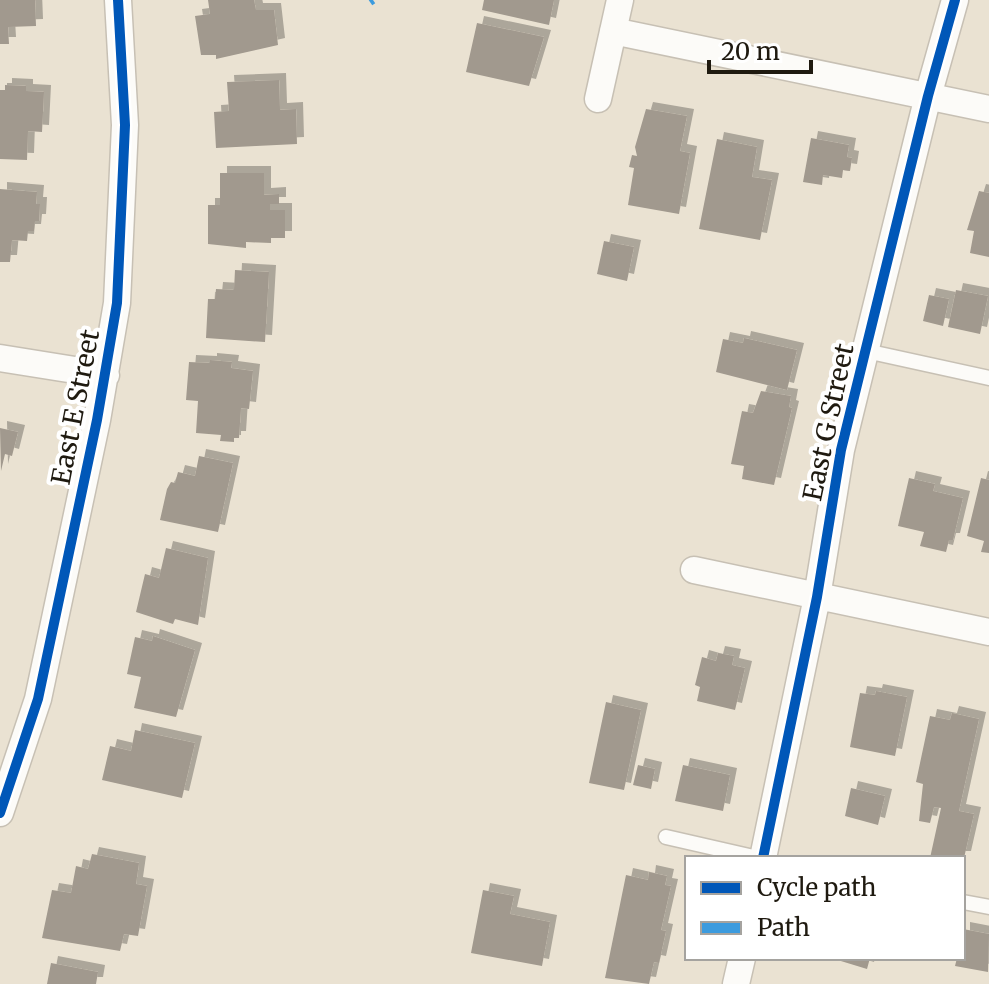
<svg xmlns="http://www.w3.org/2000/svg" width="989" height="984" font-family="Merriweather,serif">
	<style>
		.building { fill: #a1998e; filter: url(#shadow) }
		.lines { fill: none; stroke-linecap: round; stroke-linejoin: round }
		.service-casing { stroke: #c7c0b4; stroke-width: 17 }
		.minor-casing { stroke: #c7c0b4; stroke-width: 29 }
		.service { stroke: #fcfbf8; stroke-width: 14 }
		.minor { stroke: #fcfbf8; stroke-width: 26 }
		.quiet { stroke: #3c9bde; stroke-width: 8; stroke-dasharray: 16 8; stroke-linecap: butt }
		.cycleway-casing { stroke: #fff; stroke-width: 15 }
		.cycleway { stroke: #0057b8; stroke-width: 10 }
		.labels { text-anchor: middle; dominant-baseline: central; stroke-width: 8; stroke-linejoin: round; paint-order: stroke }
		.street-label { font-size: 26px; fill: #1f1a10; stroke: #fff }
	</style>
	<defs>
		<filter id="shadow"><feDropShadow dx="7" dy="-7" stdDeviation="0" flood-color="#0004"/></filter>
	</defs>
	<rect width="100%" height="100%" fill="#eae2d2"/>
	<path class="building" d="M0,0H35L36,26L8,27L9,44H0Z
		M208,0H254L256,10H274L278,45L216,59V55H201L195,16L210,14Z
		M484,0H554L549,25L482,10Z
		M477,23L544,37L529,86L466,72Z
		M279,80L280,110L296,109L297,144L216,148L214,112L229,111L227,82Z
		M5,85L26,86V91L44,92L42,132L28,131L27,160L0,159V90H5Z
		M646,109L687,116L680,151L690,153L679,214L628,205L634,168L629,167L632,155L637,156L635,147Z
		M811,138L849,145L847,157L852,158L850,171L843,170L842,178L823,175L822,185L803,182Z
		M717,139L757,147L752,177L772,180L760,240L699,229Z
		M220,173H264V195L279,194V204H270V210H285V238H271V243L246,242V248L208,244V205H220Z
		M0,189L37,192L36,204H40L39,221H35L34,231H28L27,241L12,240L10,262H0Z
		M979,191L989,193V257L970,253L974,231L967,230Z
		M604,241L634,247L627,281L597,274Z
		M235,270L269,272L265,342L206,338L208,299H215L216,289L234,290Z
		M956,290L988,296L980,334L948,327Z
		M929,295L949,299L943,326L923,321Z
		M744,338L797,350L787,390L716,372L723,339L743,343Z
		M210,360L232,362L231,368L253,371L249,409L241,408L239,438H234V442L220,441L221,435L196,433L198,401L186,400L189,362L210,363Z
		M761,391L791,396L789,407L792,408L774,485L742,479L744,466L731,464L742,411L753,413Z
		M0,428L18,432L12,456L5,454L1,471Z
		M199,456L233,463L218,532L160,520L167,489L171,482L175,483L178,472L195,476Z
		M909,478L935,484L933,491L963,498L953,540H949L946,552L920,546L924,532L898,526Z
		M981,478L989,480V553L981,552L984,541L967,536Z
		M166,548L208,558L198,625L175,619L173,624L136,612L145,574L159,578Z
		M153,636L195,650L176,717L134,708L141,677L127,674L135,637L152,641Z
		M718,653L734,656L732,665L745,668L735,710L697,701L700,687L695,685L702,657L716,661Z
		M876,691L907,697L895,756L850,747L860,693L875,695Z
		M606,702L641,710L624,790L589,783Z
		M952,713L979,719L959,811L974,814L964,858H930L941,808L934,807L930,823L919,821L923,784L916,782L930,716L950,720Z
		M135,730L195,743L182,798L102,780L110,746L131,751Z
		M638,765L655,769L651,789L633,785Z
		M683,765L730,775L723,811L675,801Z
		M851,788L885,796L878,825L845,816Z
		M92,854L139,863L136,884L147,886L138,936L124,934L120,951L42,938L52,890L71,893L76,866L88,869Z
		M649,872L667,876L665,885L671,886L661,930L666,931L659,963L654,962L649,984L605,978L626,875L648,880Z
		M483,890L514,896L510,914L550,922L542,966L471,953Z
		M963,929L989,934L988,972L955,966L957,958H963Z
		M831,958H870L867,969Z
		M51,963L98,972L96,984H47Z"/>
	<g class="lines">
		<defs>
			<path id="service" d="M866,351L989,378
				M666,837L758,858
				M963,902L989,907"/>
			<path id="minor" d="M613,31L989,109
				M598,99L620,0
				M0,358L106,375
				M694,570L989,632
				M0,813L38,699L97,420L117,303L125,125L118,0
				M763,858L817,597L841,450L928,96L955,0
				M736,984L742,958"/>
		</defs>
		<use href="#service" class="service-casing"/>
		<use href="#minor" class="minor-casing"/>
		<use href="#service" class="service"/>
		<use href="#minor" class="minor"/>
		<path class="quiet" d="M370,2L373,0"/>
		<defs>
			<path id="cycleway" d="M0,813L38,699L97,420L117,303L125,125L118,0
				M763,858L817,597L841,450L928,96L955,0"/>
		</defs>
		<use href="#cycleway" class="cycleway-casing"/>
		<use href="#cycleway" class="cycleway"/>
	</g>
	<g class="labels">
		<g class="street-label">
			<text transform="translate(75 407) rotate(-79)">East E Street</text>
			<text transform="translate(828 422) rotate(-78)">East G Street</text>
		</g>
	</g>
	<rect x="685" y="856" width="280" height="104" fill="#ffffff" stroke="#a5a39f" stroke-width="2"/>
	<rect x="701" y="882" width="40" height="12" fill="#0057b8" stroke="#a5a39f" stroke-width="2"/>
	<text x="757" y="896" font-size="24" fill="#1f1a10">Cycle path</text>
	<rect x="701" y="922" width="40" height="12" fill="#3c9bde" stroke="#a5a39f" stroke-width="2"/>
	<text x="757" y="936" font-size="24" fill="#1f1a10">Path</text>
	<path d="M709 60v12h102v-12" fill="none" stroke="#1f1a10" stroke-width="4"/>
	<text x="721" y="60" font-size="24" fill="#1f1a10" stroke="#ffffff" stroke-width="6" paint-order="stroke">20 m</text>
</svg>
